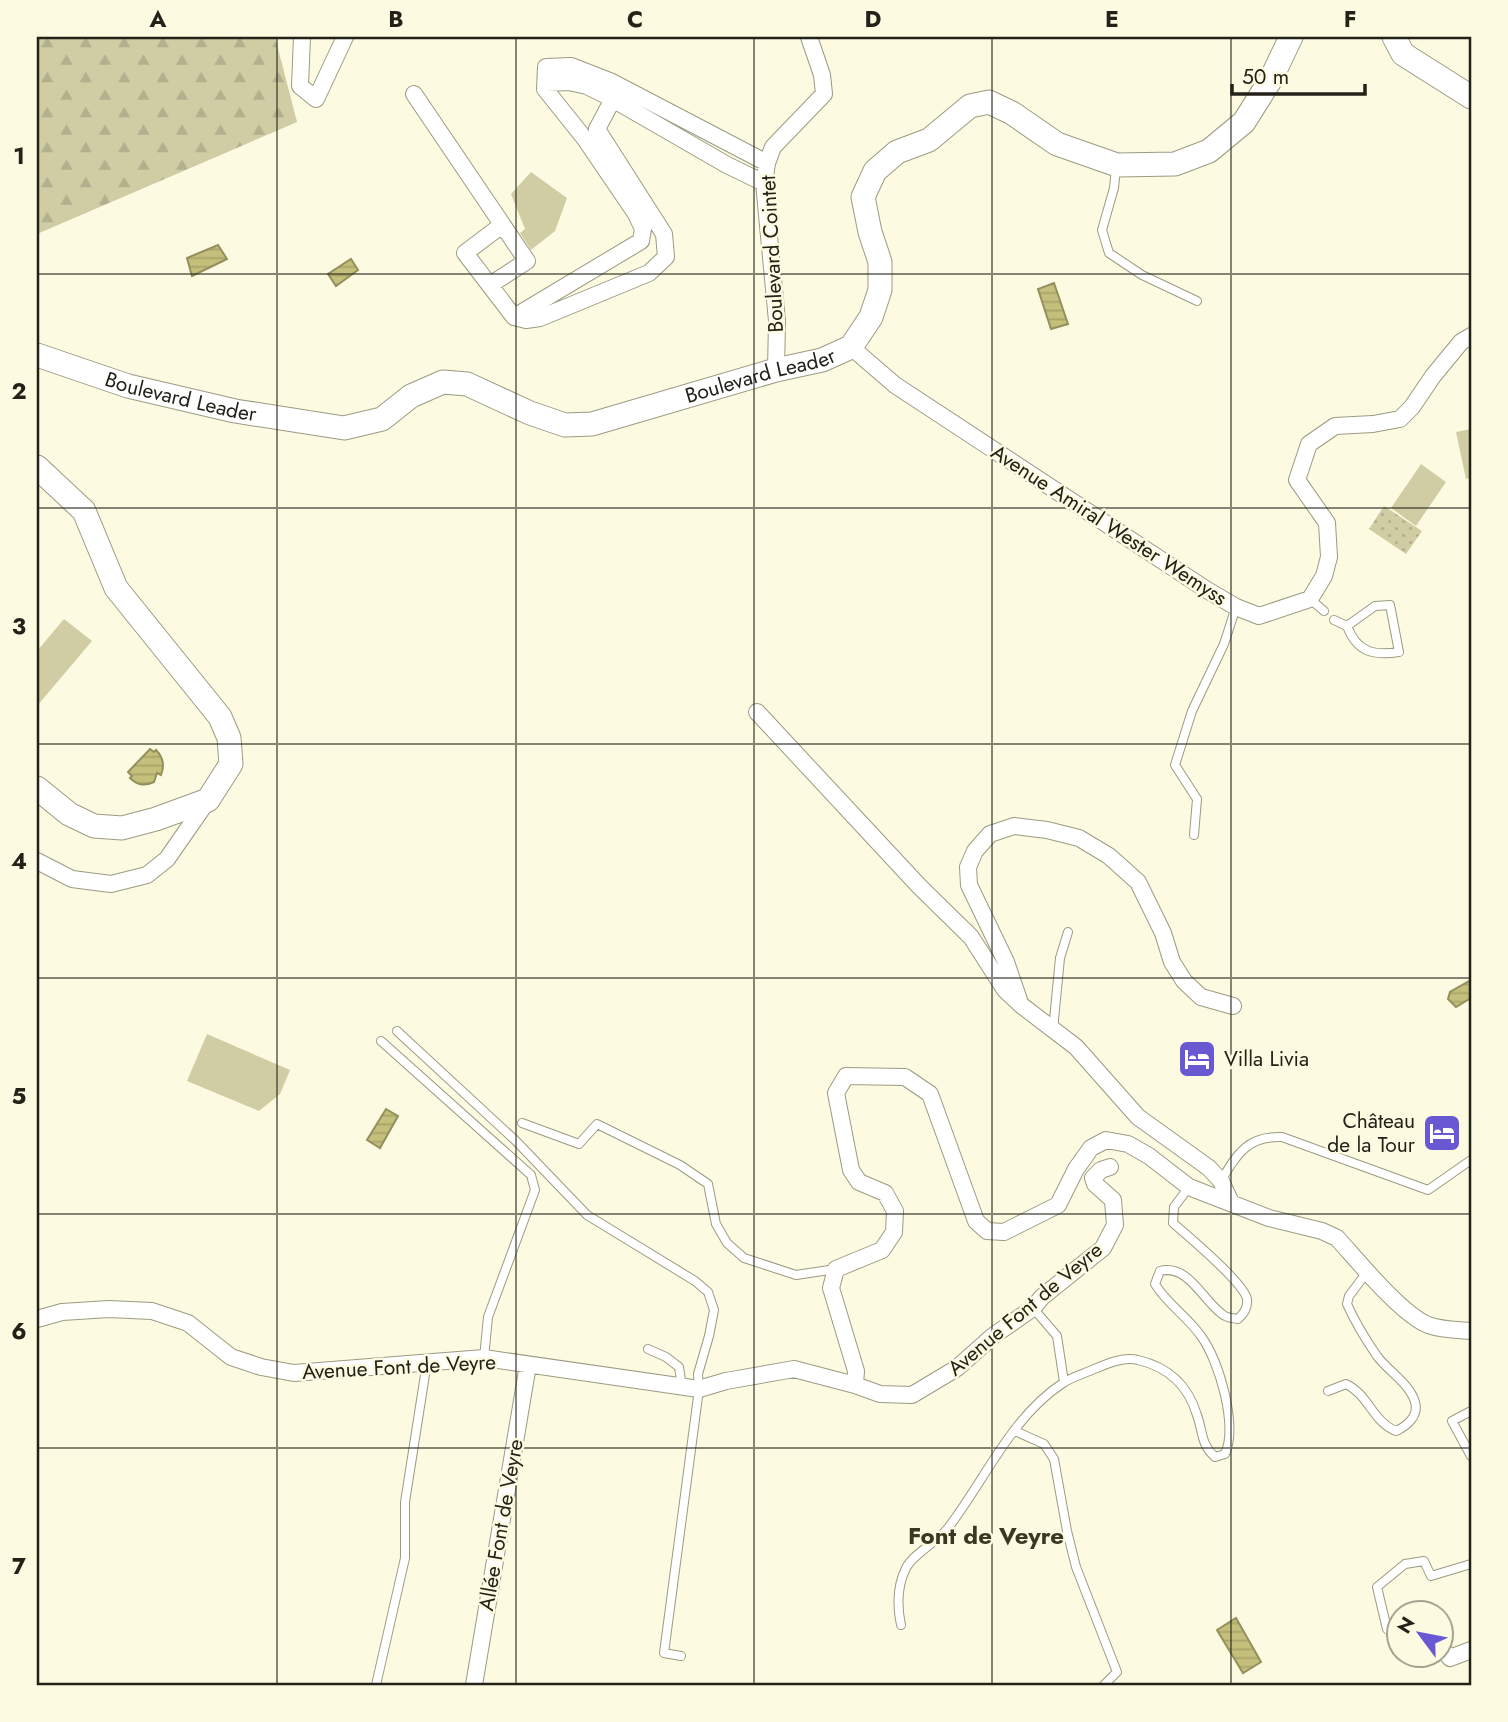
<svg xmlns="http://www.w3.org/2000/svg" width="1508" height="1722" font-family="Jost,sans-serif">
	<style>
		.grass { fill: url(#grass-dots) }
		.forest { fill: url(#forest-firs) }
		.garden { fill: #d0cda4 }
		.water { fill: url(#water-rules); stroke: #94905d; stroke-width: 2 }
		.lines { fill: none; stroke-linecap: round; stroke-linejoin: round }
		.lane-casing { stroke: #9c9b82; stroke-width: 10 }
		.street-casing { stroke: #9c9b82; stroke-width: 18 }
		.secondary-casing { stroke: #9c9b82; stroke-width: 25 }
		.lane { stroke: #fff; stroke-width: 8 }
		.street { stroke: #fff; stroke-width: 16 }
		.secondary { stroke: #fff; stroke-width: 23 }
		.grid { fill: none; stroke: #232219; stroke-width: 2; stroke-opacity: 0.55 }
		.labels { text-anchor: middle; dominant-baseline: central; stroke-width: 5; stroke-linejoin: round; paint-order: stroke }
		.street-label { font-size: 21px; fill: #232219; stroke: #fcfae0 }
		.poi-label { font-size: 21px; fill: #232219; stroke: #fcfae0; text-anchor: start }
		.quarter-label { font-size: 24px; font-weight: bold; fill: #393823; stroke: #fcfae0 }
		.neatline { fill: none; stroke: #232219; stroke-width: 2.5 }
		.grid-label { font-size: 23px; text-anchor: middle; font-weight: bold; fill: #232219 }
	</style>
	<defs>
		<pattern id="grass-dots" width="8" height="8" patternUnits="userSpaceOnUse" patternTransform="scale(1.75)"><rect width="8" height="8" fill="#d0cda4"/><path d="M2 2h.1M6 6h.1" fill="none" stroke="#b2b08d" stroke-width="1.8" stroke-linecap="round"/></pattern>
		<pattern id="forest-firs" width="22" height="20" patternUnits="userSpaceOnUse" patternTransform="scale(1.75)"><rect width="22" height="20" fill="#d0cda4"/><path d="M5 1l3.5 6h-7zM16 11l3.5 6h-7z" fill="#b2b08d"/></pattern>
		<pattern id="water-rules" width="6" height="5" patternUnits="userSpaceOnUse" patternTransform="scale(1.75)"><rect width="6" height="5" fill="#c4bf7a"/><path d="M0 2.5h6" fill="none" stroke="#a8a469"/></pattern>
	</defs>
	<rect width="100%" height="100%" fill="#fcfae0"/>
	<path class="grass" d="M1384,506L1422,531L1406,554L1369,529Z"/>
	<path class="forest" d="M37,37H275L297,122L37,234Z"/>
	<path class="garden" d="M531,172L567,198L555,231L531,250L520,233L525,229L511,194Z
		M1471,429V478L1466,479L1456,432Z
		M1421,464L1446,482L1416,526L1391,508Z
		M64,619L92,641L37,706V651Z
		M207,1034L290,1070L280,1094L259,1111L187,1081Z"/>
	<path class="water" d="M218,245L227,259L192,276L187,258Z
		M351,259L358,270L336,286L328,274Z
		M1054,283L1068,324L1051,329L1038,289Z
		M150,749L154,752L156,750C163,757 165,765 161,775L157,773L154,782C145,786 138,786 130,778L132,776L128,772Z
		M1471,980V998L1456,1007L1448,999L1450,992Z
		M386,1109L398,1116L380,1148L367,1140Z
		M1236,1618L1261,1662L1243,1673L1217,1630Z"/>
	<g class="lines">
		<defs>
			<path id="lane" d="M1116,168L1114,188L1102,230L1109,253L1142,275L1197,301
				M1310,599L1324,611
				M1334,620L1347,626C1357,652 1373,656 1399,652L1390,605L1375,606L1347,626
				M1194,835L1197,799L1175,765L1192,711L1224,644L1236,607
				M1053,1030L1060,958L1068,932
				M397,1031L516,1141L587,1215L695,1281L708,1292L714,1310L709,1336L698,1374L699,1389L664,1653L681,1656
				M381,1041L531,1175L535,1190L488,1317L484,1358
				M522,1123L579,1144L597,1124L680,1165L708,1184L716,1224L727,1243L744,1258L796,1275L836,1269
				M1221,1181C1237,1154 1247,1136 1282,1137L1428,1190L1471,1160
				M1033,1308L1057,1336L1064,1382
				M648,1349L666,1357L679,1367L682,1387
				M1328,1391L1346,1384C1369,1395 1372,1421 1396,1431C1407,1426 1419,1416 1415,1402C1410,1384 1388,1371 1377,1356C1366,1340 1355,1322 1347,1304L1349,1296L1367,1272
				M1471,1411L1452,1421L1471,1456
				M1015,1431L1044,1444L1054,1459L1067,1531L1076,1567L1117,1672L1104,1685
				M901,1625C897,1606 897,1586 906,1568C913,1554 937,1542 948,1528C985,1480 1011,1417 1063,1383C1072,1377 1083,1374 1092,1370C1106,1364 1124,1356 1138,1360C1168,1367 1188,1385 1197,1415C1203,1432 1201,1445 1215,1457L1225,1454C1238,1425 1219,1361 1201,1336C1188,1317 1167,1304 1155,1284L1160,1271C1188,1264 1202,1299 1222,1314C1226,1318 1233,1318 1238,1319C1244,1313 1248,1308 1247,1299C1244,1283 1188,1236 1173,1223L1174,1207L1189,1187
				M1387,1629L1377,1587L1405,1564L1424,1561L1431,1576L1471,1564
				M376,1685L405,1558V1502L427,1362"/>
			<path id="street" d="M302,37L300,86L316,99L345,37
				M546,83L569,82L587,86L609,97L727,165L764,183
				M414,94L527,261L490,285
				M502,225L465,253L514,317L526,320L540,318L649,273L666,257L664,234L597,129L613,99
				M514,317L641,241L643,229L636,214L585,139L545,89L546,67L571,66L612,82L767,163
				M851,347L895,385L1207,590L1236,607L1259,616L1310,599L1324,576L1329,557L1327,523L1297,480L1309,444L1335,426L1373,424L1400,419L1412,407L1433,376L1461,342L1471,336
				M776,370L777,321L764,183L767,163L773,147L824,94L822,75L809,37
				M757,712L919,886L971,937L1005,990L1021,1005L1076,1047L1138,1117L1209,1168L1221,1181L1231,1203
				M37,861L72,879L111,884L147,875L167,859L208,800
				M1019,1000L1006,962L969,885L968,867L975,851L990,834L1014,826L1047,830L1079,838L1109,856L1138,882L1163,933L1172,962L1184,981L1201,997L1233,1006
				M37,1319L62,1312L109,1309L152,1311L188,1323L231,1357L261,1367L294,1373L484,1358L699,1389L726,1381L794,1369L855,1385L856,1371L831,1288L836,1269L882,1250L894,1232L895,1211L885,1193L859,1182L851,1170L836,1093L846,1076L905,1077L930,1094L976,1221L987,1231L1004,1232L1058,1205L1076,1169L1091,1148L1106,1140L1128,1144L1149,1156L1189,1187L1269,1218L1322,1231L1337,1238C1358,1261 1401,1314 1428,1325C1442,1330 1457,1330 1471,1331
				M855,1385L880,1394L912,1395L957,1368L993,1336L1033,1308L1042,1297L1103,1248L1115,1225L1113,1200L1095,1184L1093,1178L1101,1170L1110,1167
				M1445,1652L1450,1658L1471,1650
				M474,1685L528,1365"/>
			<g id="secondary">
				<path d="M1394,37L1403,54L1471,97"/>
				<path id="s1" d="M37,355L128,386L235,411L344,428L382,419L411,396L443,382L467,384L530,413L565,425L592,424L776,370L822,360L851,347L871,317L880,290V262L870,232L863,197L875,171L897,152L929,140L970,106L989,102L1012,113L1057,144L1117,165L1175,164L1209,151L1244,122L1271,79L1291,37"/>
				<path d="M37,467L84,511L116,588L220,717L229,738L231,764L208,800L156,819L122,828L94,826L69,814L37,788"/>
			</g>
		</defs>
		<use href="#lane" class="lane-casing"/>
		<use href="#street" class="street-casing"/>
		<use href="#secondary" class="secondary-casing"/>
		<use href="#lane" class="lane"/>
		<use href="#street" class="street"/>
		<use href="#secondary" class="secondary"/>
	</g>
	<path class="grid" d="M277,37V1685M516,37V1685M754,37V1685M992,37V1685M1231,37V1685M37,274H1471M37,508H1471M37,744H1471M37,978H1471M37,1214H1471M37,1448H1471"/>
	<defs>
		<symbol id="hotel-square" viewBox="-11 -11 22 22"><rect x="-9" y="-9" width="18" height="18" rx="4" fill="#6859d2" stroke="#fcfae0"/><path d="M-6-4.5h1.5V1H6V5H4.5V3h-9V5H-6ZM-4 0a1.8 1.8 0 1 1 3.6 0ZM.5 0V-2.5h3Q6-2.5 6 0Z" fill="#fff"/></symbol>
	</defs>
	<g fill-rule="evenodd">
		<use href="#hotel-square" x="1175" y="1037" width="44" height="44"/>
		<use href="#hotel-square" x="1420" y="1111" width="44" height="44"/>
	</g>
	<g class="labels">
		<g class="street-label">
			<text transform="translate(772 254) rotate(-93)">Boulevard Cointet</text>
			<text stroke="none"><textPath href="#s1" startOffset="760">Boulevard Leader</textPath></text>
			<text stroke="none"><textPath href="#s1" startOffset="150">Boulevard Leader</textPath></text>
			<text transform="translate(1109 525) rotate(33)">Avenue Amiral Wester Wemyss</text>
			<text transform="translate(1025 1309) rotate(-40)">Avenue Font de Veyre</text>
			<text transform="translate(399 1367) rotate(-3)">Avenue Font de Veyre</text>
			<text transform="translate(501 1525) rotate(-80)">Allée Font de Veyre</text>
		</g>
		<g class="poi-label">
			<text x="1224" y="1059">Villa Livia</text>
			<text x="1415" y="1121" text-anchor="end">Château<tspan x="1415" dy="24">de la Tour</tspan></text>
		</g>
		<g class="quarter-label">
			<text x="986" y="1535">Font de Veyre</text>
		</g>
	</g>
	<rect width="1508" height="1722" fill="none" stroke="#fcfae0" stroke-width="77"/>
	<g transform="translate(1420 1634) rotate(302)"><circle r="33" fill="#fcfae0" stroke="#a5a490" stroke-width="2"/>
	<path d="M0-5L12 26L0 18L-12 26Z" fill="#6859d2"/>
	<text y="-10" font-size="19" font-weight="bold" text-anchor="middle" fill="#232219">N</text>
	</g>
	<path d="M1232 84v10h133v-10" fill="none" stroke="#232219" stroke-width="3.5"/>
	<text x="1242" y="84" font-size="21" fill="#232219" stroke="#fcfae0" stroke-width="5" paint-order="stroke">50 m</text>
	<rect x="38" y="38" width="1432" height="1646" class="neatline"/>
	<g class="grid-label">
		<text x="158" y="27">A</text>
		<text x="396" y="27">B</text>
		<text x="635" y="27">C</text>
		<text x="873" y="27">D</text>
		<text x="1112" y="27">E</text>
		<text x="1350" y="27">F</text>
		<text x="19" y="164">1</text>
		<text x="19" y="399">2</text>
		<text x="19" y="634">3</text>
		<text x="19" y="869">4</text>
		<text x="19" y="1104">5</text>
		<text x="19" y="1339">6</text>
		<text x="19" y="1574">7</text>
	</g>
</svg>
